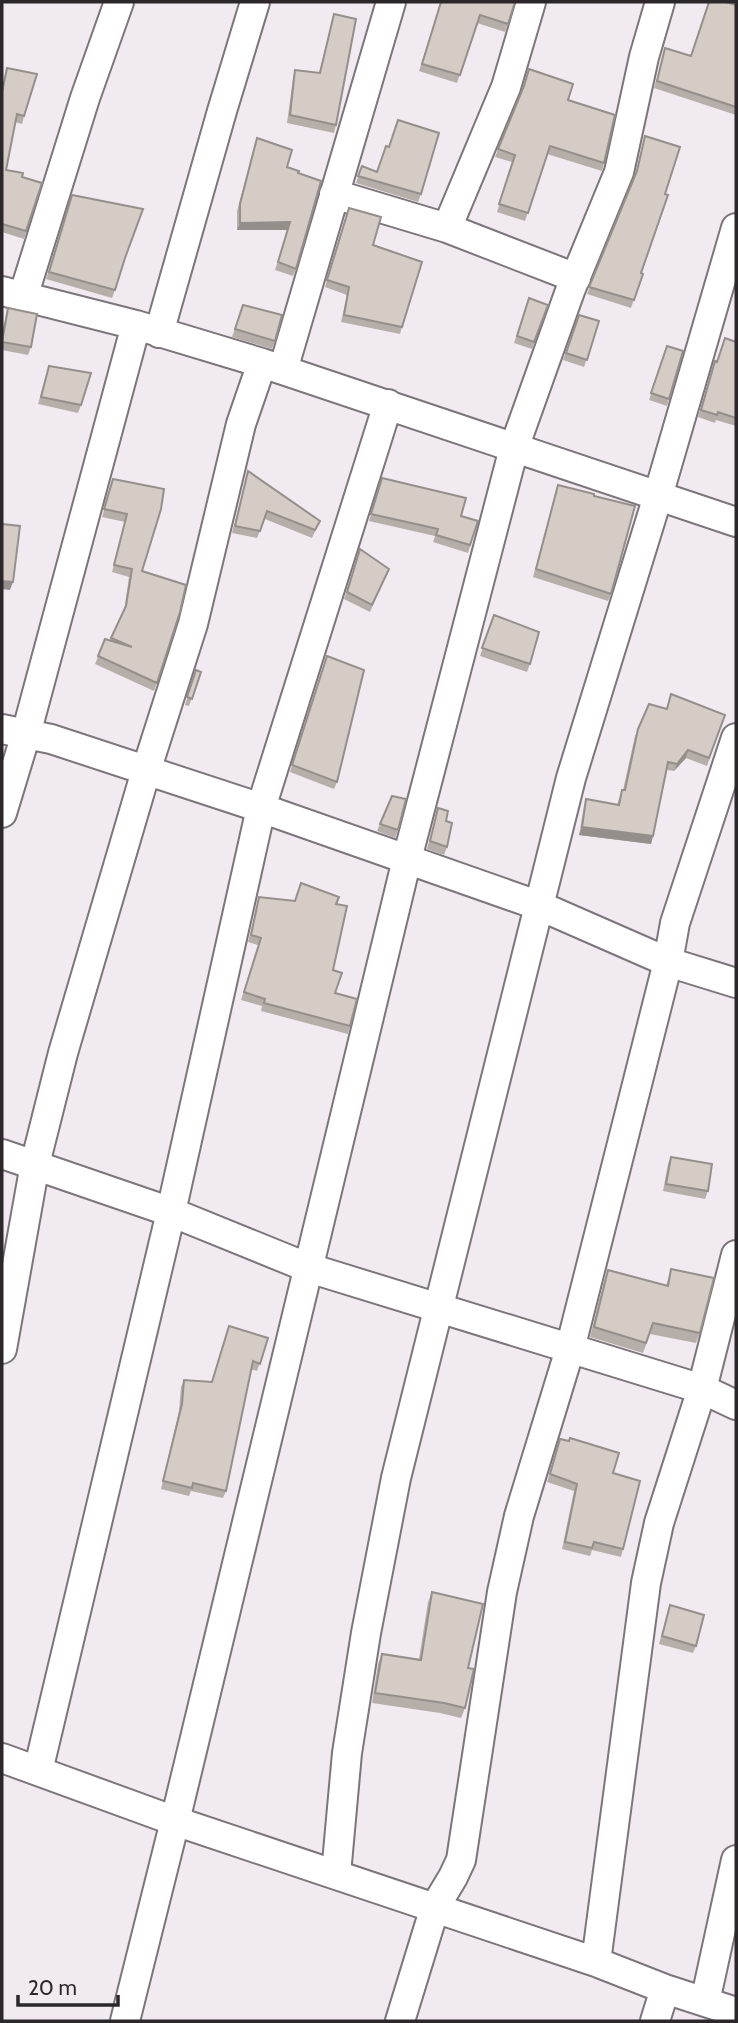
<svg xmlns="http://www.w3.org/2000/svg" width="738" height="2023" font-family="Cabin,sans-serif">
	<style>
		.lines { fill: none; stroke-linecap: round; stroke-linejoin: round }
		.street-casing { stroke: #7d757c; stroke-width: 32 }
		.street { stroke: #fff; stroke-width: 28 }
		.wall { fill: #b6afa9 }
		.shaded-wall { fill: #948f8a }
		.building { fill: #d4ccc5; stroke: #948f8a; stroke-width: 2 }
	</style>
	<rect width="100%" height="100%" fill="#f2eaf1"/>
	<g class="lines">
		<defs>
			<path id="street" d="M334,194L447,228L576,278
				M447,228L506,87L531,2
				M2,291L136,325L262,363L736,522
				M23,297L85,98L119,2
				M159,333L222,111L255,2
				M283,370L391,2
				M2,729L51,739L261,808L540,906L668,962L736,983
				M2,813L26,734L136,325
				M2,1154L171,1212L309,1268L702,1389L736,1405
				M2,1349L35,1164L63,1053L146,771L193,624L241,424L262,363
				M2,1758L175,1821L596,1962L665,1989L736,2012
				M38,1771L171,1212L261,808L388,404
				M336,1874L347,1753L366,1633L396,1478L571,778L658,496L736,228
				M596,1962L646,1583L659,1523L702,1389L736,1255
				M705,2002L736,1860
				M125,2021L175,1821L407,859L514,448L570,291L619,172L644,57L660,2
				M400,2021L435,1907L453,1877L461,1860L502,1592L519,1516L570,1349L668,962L675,923L736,738
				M655,2021L665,1989"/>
		</defs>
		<use href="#street" class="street-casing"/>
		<use href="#street" class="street"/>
	</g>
	<path class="wall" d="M441,2H515L505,32L477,23L457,83L419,71Z
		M736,5V115L654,88L665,48L690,56Z
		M334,14L336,125L334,133L287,123L293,78L295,70L319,73Z
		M7,68L24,116L22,124L15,122L6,170L22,177L42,183L24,239L2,232V89Z
		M522,90L568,100L604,163L602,171L547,154L525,221L497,212L512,162L495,157Z
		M645,136L641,273L643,274L631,308L587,294L635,176Z
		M257,138L287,167L298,173L296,269L293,276L275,270L288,230H237V211Z
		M362,166L421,194L418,202L356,183Z
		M72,195L115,290L112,298L46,279Z
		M346,215L373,245L402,327L400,334L341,322L347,295L325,287Z
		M529,298L548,305L532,349L514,343Z
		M243,305L275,341L272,349L232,337Z
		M8,308L31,347L28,355L2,350V332Z
		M579,315L599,321L584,367L563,360Z
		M736,342V426L716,420L715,423L698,417L712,369L717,362Z
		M667,346L669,399L667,406L649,400Z
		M49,366L81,405L78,413L38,404Z
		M248,471L320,521L312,538L265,519L257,538L232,533Z
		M382,478L461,516L478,521L468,553L433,542L435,536L369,521Z
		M113,479L164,489L142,571L180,612L154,691L95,664L105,639L110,640L124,611L129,577L112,572L125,522L102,517Z
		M558,485L594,496L611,594L608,601L533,577Z
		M360,549L389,569L370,612L344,599Z
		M494,615L530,664L527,672L480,656Z
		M327,656L337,782L334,789L290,772Z
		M196,670L201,672L189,706L185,705Z
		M671,694L725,715L707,766L686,758L674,771L667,770L653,836L651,844L579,835L584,807L586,799L617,805L622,790H623L635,736L638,729L667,709Z
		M438,808L446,821L447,847L444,855L427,849Z
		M380,824L398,830L395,838L377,831Z
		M259,897L295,901L336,904L333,970L335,993L350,1026L348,1034L261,1011L262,1006L241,1000L258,945L248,942Z
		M671,1157L708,1191L705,1199L663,1191L668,1164Z
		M671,1269L700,1333L696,1343L650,1334L643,1353L590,1337L604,1281L608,1270L666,1286Z
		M268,1338L257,1371L251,1369L226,1491L223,1498L191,1491L189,1496L161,1489L179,1411L181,1387L184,1380L212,1382Z
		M560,1439L613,1473L623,1549L621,1557L592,1550L590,1556L562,1549L574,1491L547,1482Z
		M432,1592L468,1668L465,1708L461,1718L440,1713L372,1703L378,1664L382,1654L419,1659L428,1602Z
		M670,1605L696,1646L693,1653L659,1644Z"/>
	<path class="shaded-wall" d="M290,222L288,230H237L240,223Z
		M2,581L13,582L10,590L2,589Z
		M688,750L686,758L674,771L677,764Z
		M582,827L653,836L651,844L579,835Z"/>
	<path class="building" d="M441,2H515L508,24L480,15L460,75L422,64Z
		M709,2H726L736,5V107L657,81L665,48L691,56Z
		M334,14L356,19L336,125L290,115L295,70L320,73Z
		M7,68L37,74L24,116L17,114L6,170L23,173L22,177L42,183L26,231L2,224V92Z
		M529,69L573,84L568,100L615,115L604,163L550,146L528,213L499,204L515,155L498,149L524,86Z
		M398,120L439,133L421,194L358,176L362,166L377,172L386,146L389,147Z
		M645,136L680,147L665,194L668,195L641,273L643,274L634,300L589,287L637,171Z
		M257,138L292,150L287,167L299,171L298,173L321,181L296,269L278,262L290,222L240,223V204Z
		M72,195L143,209L125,258L115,290L49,272Z
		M349,208L381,217L373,245L422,262L402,327L344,315L349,287L327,280Z
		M529,298L548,305L534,342L517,336Z
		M243,305L282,315L275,341L235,329Z
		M8,308L37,314L31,347L2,342Z
		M579,315L599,321L587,360L566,353Z
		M725,338L736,342V418L718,412L717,415L701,410L715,361L717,362Z
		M667,346L683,351L669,399L651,393Z
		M49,366L91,373L81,405L41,397Z
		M248,471L320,521L315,530L267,511L260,531L235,526Z
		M382,478L466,498L461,516L478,521L470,545L436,535L438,529L371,514Z
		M113,479L164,489L161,509L142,571L186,585L180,612L157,683L98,656L105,639L132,647L111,638L126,606L132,569L114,565L127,514L104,509Z
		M558,485L594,494V496L635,506L611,594L536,569Z
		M2,524L20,526L13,582L2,581Z
		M360,549L389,569L372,605L347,592Z
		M494,615L539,632L530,664L482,648Z
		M327,656L364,670L337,782L292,765Z
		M196,670L201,672L192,699L187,697Z
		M671,694L725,715L709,758L688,750L677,764L668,762L653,836L582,827L586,799L619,805L622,790H625L638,729L649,704L667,709Z
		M392,796L406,799L398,830L380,824Z
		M438,808L448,811L446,821L452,823L447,847L430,841Z
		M301,883L339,897L336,904L347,906L333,970L342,973L335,993L357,999L350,1026L264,1003L265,999L244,992L261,938L251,935L259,897L295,901Z
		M671,1157L712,1164L708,1191L666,1184Z
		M671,1269L714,1278L700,1333L653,1323L646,1343L594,1327L608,1270L668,1286Z
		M229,1326L268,1338L260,1364L253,1361L226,1491L193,1483L192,1488L163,1481L182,1404L184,1380L212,1382Z
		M570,1438L619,1453L613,1473L640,1481L623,1549L594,1542L592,1548L565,1542L577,1484L550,1474L560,1439L569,1441Z
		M432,1592L483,1604L468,1668L474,1669L465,1708L444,1703L375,1693L382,1654L421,1660Z
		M670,1605L704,1615L696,1646L662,1636Z"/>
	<rect width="738" height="2023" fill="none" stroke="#2b272a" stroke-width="7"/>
	<path d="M18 1995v10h100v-10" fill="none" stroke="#2b272a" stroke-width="3.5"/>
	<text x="28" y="1995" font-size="21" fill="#2b272a" stroke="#f2eaf1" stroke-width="5" paint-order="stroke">20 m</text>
</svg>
